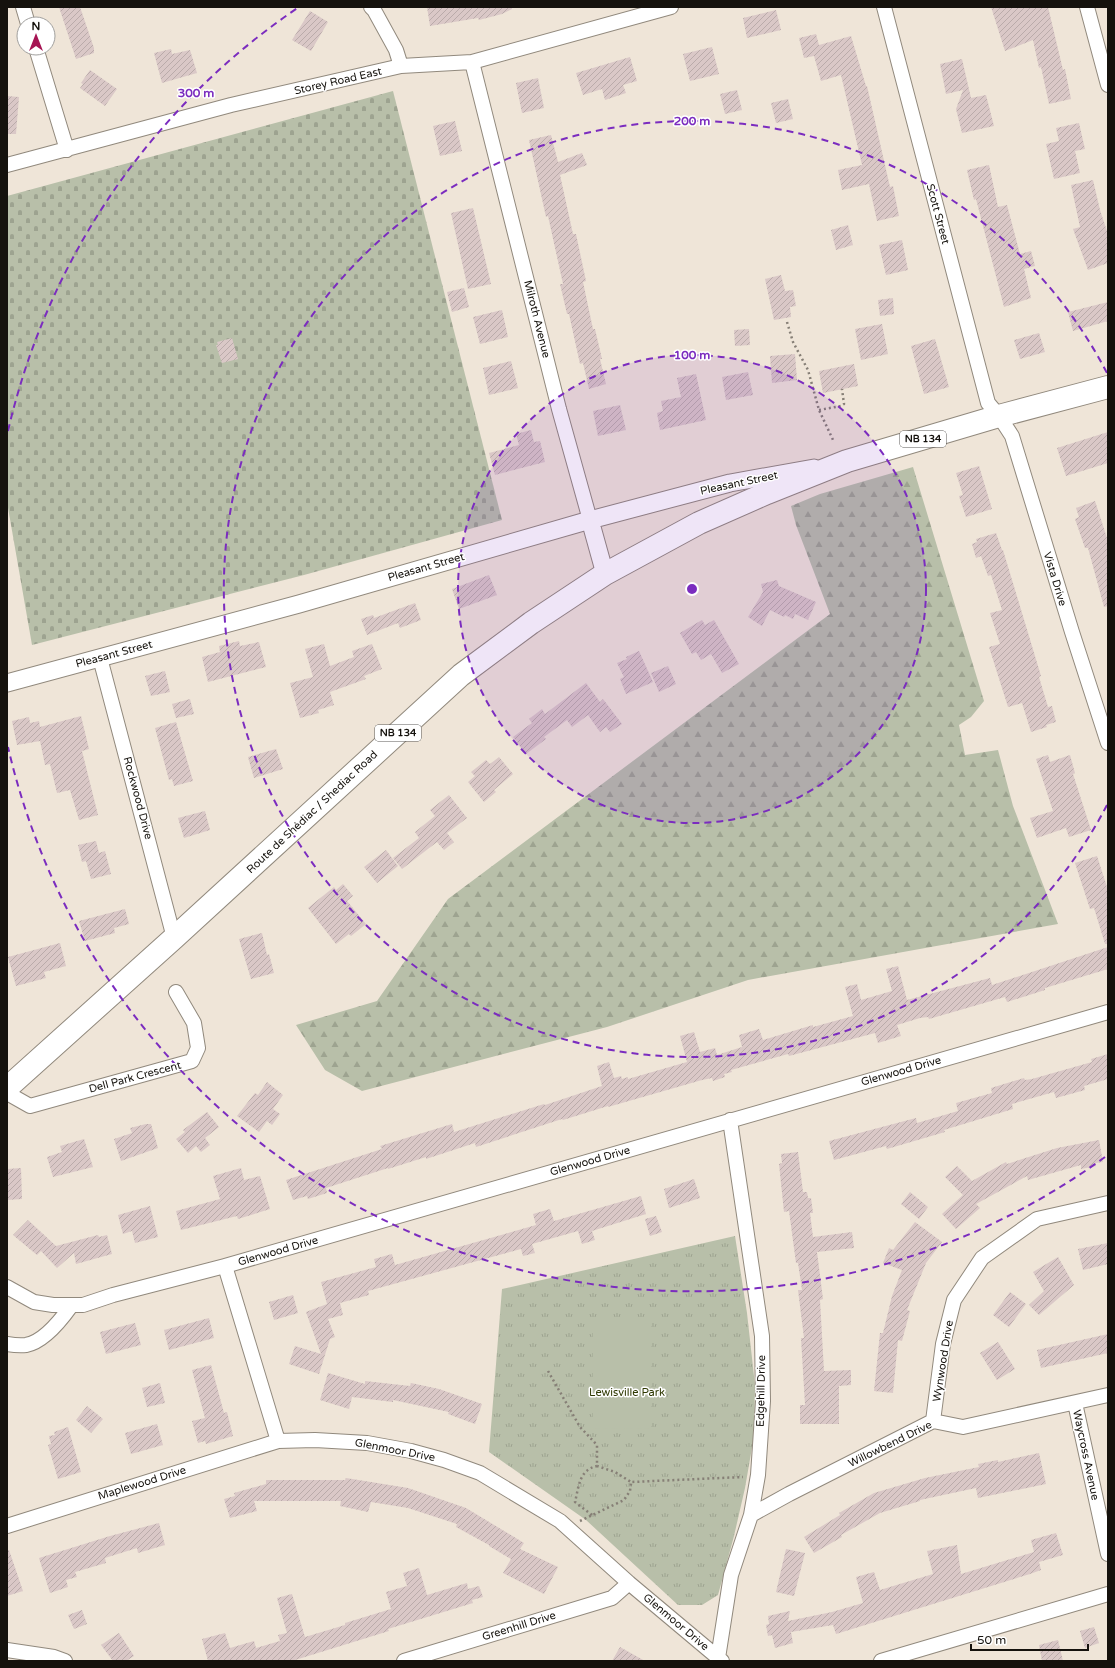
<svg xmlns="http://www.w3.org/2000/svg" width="1115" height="1668" font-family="'Varela Round',sans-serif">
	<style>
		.grass { fill: url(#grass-tufts) }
		.forest { fill: url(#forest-firs) }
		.cemetery { fill: url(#cemetery-stones) }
		.pitch { fill: #b8bfa9 }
		.building { fill: url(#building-hatch) }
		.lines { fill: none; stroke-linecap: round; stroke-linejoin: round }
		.minor-casing { stroke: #91897d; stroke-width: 16 }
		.tertiary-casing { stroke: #91897d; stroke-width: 19 }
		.primary-casing { stroke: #91897d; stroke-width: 24 }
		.path { stroke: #867f76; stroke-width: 2.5; stroke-dasharray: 2 3; stroke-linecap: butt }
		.minor { stroke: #fff; stroke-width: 14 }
		.tertiary { stroke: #fff; stroke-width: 17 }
		.primary { stroke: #fff; stroke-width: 22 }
		.ring { fill: none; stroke: #7b2cbf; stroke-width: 2; stroke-dasharray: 7 5 }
		.labels { text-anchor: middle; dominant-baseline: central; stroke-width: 3; stroke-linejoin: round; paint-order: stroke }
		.shield { fill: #fff; stroke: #5b5956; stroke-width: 1 }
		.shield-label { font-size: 10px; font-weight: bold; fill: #15120d }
		.street-label { font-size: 11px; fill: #15120d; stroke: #fff }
		.park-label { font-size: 11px; fill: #2e3801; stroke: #fff }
		.centre { fill: #7b2cbf; stroke: #fff; stroke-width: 2 }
		.ring-label { font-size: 12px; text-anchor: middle; font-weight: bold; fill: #7b2cbf; stroke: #fff; stroke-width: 3; stroke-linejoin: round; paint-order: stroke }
	</style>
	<defs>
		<pattern id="grass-tufts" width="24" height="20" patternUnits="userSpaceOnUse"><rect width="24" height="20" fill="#b8bfa9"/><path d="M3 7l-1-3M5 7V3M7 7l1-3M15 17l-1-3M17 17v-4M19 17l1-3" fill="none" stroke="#9da390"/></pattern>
		<pattern id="forest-firs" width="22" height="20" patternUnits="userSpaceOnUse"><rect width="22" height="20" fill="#b8bfa9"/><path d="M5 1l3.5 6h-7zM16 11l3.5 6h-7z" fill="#9da390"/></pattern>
		<pattern id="cemetery-stones" width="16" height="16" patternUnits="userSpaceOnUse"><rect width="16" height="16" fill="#b8bfa9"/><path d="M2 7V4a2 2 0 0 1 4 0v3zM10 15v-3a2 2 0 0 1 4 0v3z" fill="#9da390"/></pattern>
		<pattern id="building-hatch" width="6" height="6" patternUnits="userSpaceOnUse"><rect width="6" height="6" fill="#dac8c7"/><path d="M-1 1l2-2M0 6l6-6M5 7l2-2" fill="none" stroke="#baabaa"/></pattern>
	</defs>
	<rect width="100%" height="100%" fill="#efe5d8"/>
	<path class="grass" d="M735,1236L747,1313L755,1385L754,1436L745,1488L734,1536L718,1595L702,1605H678L586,1520L489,1452L502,1289Z"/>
	<path class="forest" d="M913,467L984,701L971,717L959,725L965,755L998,750L1013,806L1058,924L748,980L607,1027L362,1091L325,1070L296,1025L377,1001L448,899L830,614L796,525L791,506L820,494Z"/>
	<path class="cemetery" d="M393,91L502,520L304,575L32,645L7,502V196Z"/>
	<path class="pitch" d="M593,1321H651V1428L593,1429Z"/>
	<path class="building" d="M59,7H80L94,48V53L76,59Z
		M427,7H512V9L502,14L479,20L478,18L430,26Z
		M991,7H1048L1063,70L1065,69L1071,99L1049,104L1041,67L1039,68L1033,40L1005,51Z
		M776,10L781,30L747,38L743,18Z
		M310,11L328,22L311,51L292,40Z
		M816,34L819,45L851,36L866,86H867L890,187L893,186L899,216L877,221L869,184L842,190L838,170L862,165L841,75L821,81L814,56L804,58L799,38Z
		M712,47L719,74L690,81L683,54Z
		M171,49L172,54L190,50L197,73L162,83L154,53Z
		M630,57L637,81L623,85L626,93L605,100L602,89L583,95L576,73Z
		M962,59L971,98L986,95L994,126L962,133L956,109L963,90L946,94L940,64Z
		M90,70L117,89L105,106L80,88L83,84L81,83Z
		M538,78L544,108L522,113L516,83Z
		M737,90L742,110L725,114L720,94Z
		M7,96L19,97L16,134H7Z
		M788,99L793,119L776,123L771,103Z
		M455,121L462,151L440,156L433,126Z
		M1079,123L1085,149L1075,151L1080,173L1054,179L1046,144L1059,141L1056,128Z
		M551,135L558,162L582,153L587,165L560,175L573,234H576L586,281L583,282L593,329H595L602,359H600L606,384L589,389L583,363L580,364L569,314H567L560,284H563L548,216L546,217L529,140Z
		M989,165L998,207L1007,205L1020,254L1031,251L1035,266L1024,269L1031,298L1004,307L976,199L974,200L967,170Z
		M1093,180L1100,210L1108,234V263L1088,270L1073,229L1080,227L1071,185Z
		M473,208L491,284L468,289L451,213Z
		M848,225L853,245L836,250L831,230Z
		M902,240L908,270L886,275L879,245Z
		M781,275L785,291L793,290L796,306L790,307L791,317L774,320L765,279Z
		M464,288L469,307L452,312L447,292Z
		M893,298L894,314L880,316L878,300Z
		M1108,302V321L1073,331L1068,312Z
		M502,310L508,337L480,344L473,317Z
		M882,324L888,354L861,360L855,329Z
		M749,329L750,345L735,346L734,330Z
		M1039,333L1045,352L1020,359L1014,340Z
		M232,338L238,359L222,363L216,345H218L217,342Z
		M935,339L949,387L924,394L911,346Z
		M795,354L797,380L772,383L770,356Z
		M511,361L518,388L489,395L483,368Z
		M854,364L858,386L823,393L819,371Z
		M748,372L753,395L726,400L722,377Z
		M696,374L706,420L660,430L657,413L663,411L661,401L681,397L677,378Z
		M620,405L626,430L598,436L593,411Z
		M531,430L534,442L540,441L545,462L495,475L489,453L519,445L516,434Z
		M1108,432V463L1066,476L1057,448Z
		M979,466L992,509L966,517L959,496L963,495L956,473Z
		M1095,501L1108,541V606L1104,607L1088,548H1085L1075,519L1079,517L1076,508Z
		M996,533L1002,550H1003L1041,676L1039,677L1048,707L1052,706L1056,722L1046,725L1047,727L1031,732L1022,703L1008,707L989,647L1000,644L990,613L1002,610L991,575L988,576L981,556L976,558L972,544L977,542L976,539Z
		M489,575L497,595L459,609L452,589Z
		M777,580L779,586L816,602L808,620L795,614L793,619L785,615L784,617L770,610L762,626L748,617L763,592L761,584Z
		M415,603L421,620L400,628L398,623L367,635L361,619L373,615L374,618Z
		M702,620L705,625L714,620L739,664L722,673L711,654L701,660L696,652L692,654L680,633Z
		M239,641L240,646L259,642L266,667L208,682L202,657L220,652L219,646Z
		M324,644L330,666L354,657L352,651L372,644L382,669L364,676L366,679L330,692L334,705L318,710L319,713L300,718L290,683L313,677L305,649Z
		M639,651L653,682L626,694L620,679L624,677L617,663L627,659L626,657Z
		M668,666L676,684L659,692L651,673Z
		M165,671L170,692L151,696L145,676Z
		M586,683L600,702L603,699L622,724L610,732L606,727L600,732L588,715L572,727L567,720L544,737L546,739L526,754L513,737L532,723L529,719L542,709L545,714Z
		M190,699L194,714L176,718L172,704Z
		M81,716L89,749L82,751L98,815L79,820L70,790L57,793L50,764L45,765L40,741L17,745L12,721L29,717L30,723L39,721L40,727Z
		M176,722L193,781L174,786L172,779L169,780L155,728Z
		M276,749L283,769L254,778L248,757Z
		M1048,755L1050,762L1070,755L1075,773L1073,774L1091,830L1069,837L1066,828L1037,838L1030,818L1053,811L1036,759Z
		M499,757L513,774L494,790L496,792L484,802L468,782L475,776L471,772L486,760L490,764Z
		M449,795L467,818L447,833L454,842L444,850L437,842L402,869L393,858L419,838L415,832L435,816L430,810Z
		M205,811L210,830L184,838L178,818Z
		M96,841L99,853L105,851L111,874L91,879L86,861L82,862L78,845Z
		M386,850L398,866L377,883L364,867Z
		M1097,856L1108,890V944H1105L1094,908L1090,909L1075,863Z
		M343,884L353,896L347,901L366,924L351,936L349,934L336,944L308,908L334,887L336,890Z
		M125,909L129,924L114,928L115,933L85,941L79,921Z
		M262,933L267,955L269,954L274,973L251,979L239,939Z
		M60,943L66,966L44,972L46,978L16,986L8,957Z
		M1108,947V969L1045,988V990L1007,1002L1005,997L929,1019L928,1017L920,1018L897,1025L901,1036L878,1043L875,1033L789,1056L788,1054L731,1070L732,1072L724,1074L725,1077L713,1081L712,1078L702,1080L608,1107V1106L563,1120L562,1119L476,1147L475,1143L426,1159V1157L388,1169V1168L326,1188L327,1193L308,1199L307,1196L293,1200L286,1180L382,1149L380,1146L452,1124L454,1132L544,1104L545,1105L602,1086L597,1066L609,1062L614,1078L621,1076L622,1079L628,1077V1079L687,1062L680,1036L694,1032L700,1052L715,1048L717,1055L742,1047L739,1035L759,1029L763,1040L813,1025V1027L853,1016L845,987L857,984L861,1000L892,991L886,969L898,966L907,1000L990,978L992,985Z
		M1108,1054V1079L1084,1086L1085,1090L1056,1098L1054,1092L1012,1104L1013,1109L944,1130L945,1132L887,1149L886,1146L834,1160L829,1141L916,1118L917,1123L958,1111L956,1103L992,1093L991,1088L1024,1078L1025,1080L1032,1079L1092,1062L1091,1059Z
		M267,1082L283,1095L273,1109L280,1114L272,1125L267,1121L259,1132L237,1116L255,1093L258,1095Z
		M207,1112L219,1127L205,1138L210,1145L201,1152L196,1146L188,1153L176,1139L185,1132L183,1130Z
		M146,1124H151L158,1148L121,1161L114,1139L132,1133L130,1128Z
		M84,1139L93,1167L53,1177L47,1157L62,1152L60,1146Z
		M1099,1140L1103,1162L1096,1163V1166L1081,1169V1165L1028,1180L1027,1176L976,1204L980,1208L956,1229L942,1214L963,1195L945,1177L957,1166L972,1181L1006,1162L1007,1164L1057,1148Z
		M798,1152L803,1192H807L808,1198H811L813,1213H810L813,1237L852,1232L854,1248L817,1252L823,1299L820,1300L824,1371L851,1370V1385L839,1386V1424H800V1405H805L801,1338H804L798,1290H802L798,1263H796L789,1211L784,1212L779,1164L782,1163L781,1154Z
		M21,1168L22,1199L7,1200V1169Z
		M241,1168L244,1180L260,1176L270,1209L238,1219L237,1216L181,1230L176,1211L220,1199L213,1176Z
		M694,1179L700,1198L669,1208L664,1189Z
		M910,1192L928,1207L919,1219L901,1204Z
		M641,1196L646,1214L592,1231L595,1240L582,1244L578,1231L532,1244L535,1253L523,1256L521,1249L368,1291L369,1295L340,1303L343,1315L328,1319L335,1337L330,1339L319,1374L289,1364L295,1346L321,1354L306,1312L327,1304L321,1282L376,1267L374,1259L392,1254L395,1265L536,1225L533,1214L550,1209L554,1221Z
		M150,1206L158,1237L135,1243L132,1231L123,1234L118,1215Z
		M656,1216L662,1232L650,1236L645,1219Z
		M28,1220L56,1246L98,1235L99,1237L107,1235L112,1254L76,1264L74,1253L57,1268L41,1251L37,1255L13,1235Z
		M915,1222L942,1242L926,1263L907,1310L910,1311L902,1341L898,1340L893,1393L874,1391L880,1333H883L892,1296L902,1270L883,1263L889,1248L893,1250Z
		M1108,1243V1264L1083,1270L1078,1249Z
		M1058,1257L1074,1285L1039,1315L1029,1305L1044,1291L1033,1272Z
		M1010,1292L1026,1304L1009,1327L993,1315Z
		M293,1295L298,1313L274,1320L269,1302Z
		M209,1318L214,1338L169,1350L164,1330Z
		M135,1323L141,1345L106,1354L100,1332Z
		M1108,1334V1353L1041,1368L1037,1350Z
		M998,1342L1015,1369L997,1380L980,1353Z
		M211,1365L224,1413L227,1412L233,1436L206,1444L205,1441L198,1443L192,1421L205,1418L192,1370Z
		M328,1373L365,1384V1381L410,1386L411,1383L439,1389L482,1404L475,1424L448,1414L449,1412L393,1400V1402L352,1397L349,1409L320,1400Z
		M160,1383L165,1403L147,1407L142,1388Z
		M87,1406L103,1419L91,1433L76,1420Z
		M157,1424L163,1445L131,1454L125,1433Z
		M68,1427L81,1472L58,1479L48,1445L51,1444L49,1436L55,1435L54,1432Z
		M1039,1453L1046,1484L978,1498L976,1488L920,1500V1501L880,1513L841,1535L842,1537L814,1553L804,1537L840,1515L839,1513L874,1493L925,1478L979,1467L978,1464L998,1460V1462Z
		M346,1478L408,1488L466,1508L524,1543L520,1549L558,1567L544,1594L503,1573L511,1559L489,1546V1545L456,1527L457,1524L408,1508L371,1502L368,1512L340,1506L341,1501H254L257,1511L230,1518L224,1499L235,1496L234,1493L266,1484V1480H345Z
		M159,1523L165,1545L138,1553L137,1548L105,1558L106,1563L75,1572L77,1577L66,1580L68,1587L50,1593L39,1558L110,1536Z
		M1056,1533L1063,1555L1039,1562L1041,1570L1030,1574L836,1634L833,1625L791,1632L793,1643L775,1648L772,1635L768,1636L766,1625L769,1624L768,1616L790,1611L788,1621L832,1612L863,1603L856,1577L874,1572L880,1590L933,1574L927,1551L957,1545L961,1574L1034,1552L1031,1540Z
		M786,1549L805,1553L794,1596L776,1592Z
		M7,1550H9L23,1591L7,1596Z
		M419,1568L427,1595L467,1583L468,1589L479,1586L483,1597L472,1600L473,1603L388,1629L389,1631L292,1661H208L202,1639L225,1633L230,1648L254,1641L256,1648L280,1641L278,1635L287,1633L277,1598L292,1594L305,1637L345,1625V1623L391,1609L386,1592L407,1586L403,1573Z
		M82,1610L87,1624L74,1629L68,1615Z
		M1094,1627L1099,1643L1085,1648L1080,1631Z
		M119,1633L134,1656L126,1661H113L101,1645Z
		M1058,1640L1063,1661H1042L1039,1645Z
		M620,1647L645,1661H612Z"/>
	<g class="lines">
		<defs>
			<path id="minor" d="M23,7L28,24
				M371,7L374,10L396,50L401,66
				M884,7L988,403L999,416L1012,436L1072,632L1108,743
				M1087,7L1108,85
				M36,48L67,150
				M472,62L559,409L590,520
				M7,165L231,105L401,66L472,62L671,7
				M100,658L174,938
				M7,1093L30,1106L192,1061L198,1048L194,1023L176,992
				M225,1266L278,1441
				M7,1287L34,1302L53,1305H83L113,1295L225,1266L1108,1012
				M7,1344C13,1345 19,1346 26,1345C43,1342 61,1320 71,1306
				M1075,1403L1108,1554
				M933,1421L943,1344L954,1300L982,1258L1037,1219L1108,1203
				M751,1515L789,1494L933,1421L963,1427L1108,1395
				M7,1526L278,1441L315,1440L367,1443L411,1451L444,1460L480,1473L560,1521L629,1583L722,1661
				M7,1650L54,1657L65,1661
				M718,1658L731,1575L751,1515L758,1475L763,1401L762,1336L730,1120
				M404,1661L612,1598L629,1583
				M881,1661L1108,1594"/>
			<path id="tertiary" d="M590,520L605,574
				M7,683L299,604L590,520L730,483L814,468"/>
			<path id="primary" d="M7,1088L174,938L461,675L531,623L605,574L699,523L767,493L847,461L999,416L1108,387"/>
		</defs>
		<use href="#minor" class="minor-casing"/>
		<use href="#tertiary" class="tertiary-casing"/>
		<use href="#primary" class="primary-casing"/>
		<path class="path" d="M787,322L793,342L808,370L819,410L834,442
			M819,410L841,406L844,404L842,389
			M548,1371L580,1427L597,1445V1466L615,1472L631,1482
			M592,1515L575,1502C579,1486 579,1470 597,1466
			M580,1521L624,1500L630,1491L631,1482L743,1477"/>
		<use href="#minor" class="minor"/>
		<use href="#tertiary" class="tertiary"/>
		<use href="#primary" class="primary"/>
	</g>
	<circle cx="692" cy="589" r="234" fill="#7b2cbf" fill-opacity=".12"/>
	<g class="ring">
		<circle cx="692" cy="589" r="234"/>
		<path d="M1107 805A468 468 0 1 1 1107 373"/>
		<path d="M1105 1157A702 702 0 0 1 8 747M8 431A702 702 0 0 1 299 7"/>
	</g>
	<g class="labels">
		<g class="shield">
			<rect x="900" y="431" width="46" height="16" rx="3"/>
			<rect x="375" y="725" width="46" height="16" rx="3"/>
		</g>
		<g class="shield-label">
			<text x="923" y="439">NB 134</text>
			<text x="398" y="733">NB 134</text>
		</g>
		<g class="street-label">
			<text transform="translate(338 81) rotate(-13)">Storey Road East</text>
			<text transform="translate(938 214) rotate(75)">Scott Street</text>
			<text transform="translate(537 319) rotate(76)">Milroth Avenue</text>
			<text transform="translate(739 483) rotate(-12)">Pleasant Street</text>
			<text transform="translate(426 567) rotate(-16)">Pleasant Street</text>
			<text transform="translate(1055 579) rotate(73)">Vista Drive</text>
			<text transform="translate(114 654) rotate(-15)">Pleasant Street</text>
			<text transform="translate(138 798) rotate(75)">Rockwood Drive</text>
			<text transform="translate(312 812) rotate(-43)">Route de Shédiac / Shediac Road</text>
			<text transform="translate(901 1071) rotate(-16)">Glenwood Drive</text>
			<text transform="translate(135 1077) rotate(-15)">Dell Park Crescent</text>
			<text transform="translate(590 1161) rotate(-16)">Glenwood Drive</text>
			<text transform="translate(278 1251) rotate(-16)">Glenwood Drive</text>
			<text transform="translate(943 1361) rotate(-81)">Wynwood Drive</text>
			<text transform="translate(761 1391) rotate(-89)">Edgehill Drive</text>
			<text transform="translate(890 1444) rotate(-26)">Willowbend Drive</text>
			<text transform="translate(395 1450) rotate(11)">Glenmoor Drive</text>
			<text transform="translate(1086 1455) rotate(78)">Waycross Avenue</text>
			<text transform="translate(142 1483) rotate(-17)">Maplewood Drive</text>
			<text transform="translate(676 1622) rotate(40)">Glenmoor Drive</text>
			<text transform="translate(519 1626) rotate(-17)">Greenhill Drive</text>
		</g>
		<g class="park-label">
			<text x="627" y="1392">Lewisville Park</text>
		</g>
	</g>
	<circle cx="692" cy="589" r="6" class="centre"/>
	<g class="ring-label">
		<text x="196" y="97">300 m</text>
		<text x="692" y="125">200 m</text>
		<text x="692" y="359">100 m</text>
	</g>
	<rect width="1115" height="1668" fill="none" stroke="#15120d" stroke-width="16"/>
	<g transform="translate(36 36)"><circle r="19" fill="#ffffff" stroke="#a1a09e"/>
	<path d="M0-3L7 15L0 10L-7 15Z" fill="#a61453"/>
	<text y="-6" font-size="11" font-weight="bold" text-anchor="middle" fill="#15120d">N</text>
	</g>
	<path d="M971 1644v6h117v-6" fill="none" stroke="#15120d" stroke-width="2"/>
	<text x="977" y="1644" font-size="12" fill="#15120d" stroke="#ffffff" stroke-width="3" paint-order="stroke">50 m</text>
</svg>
